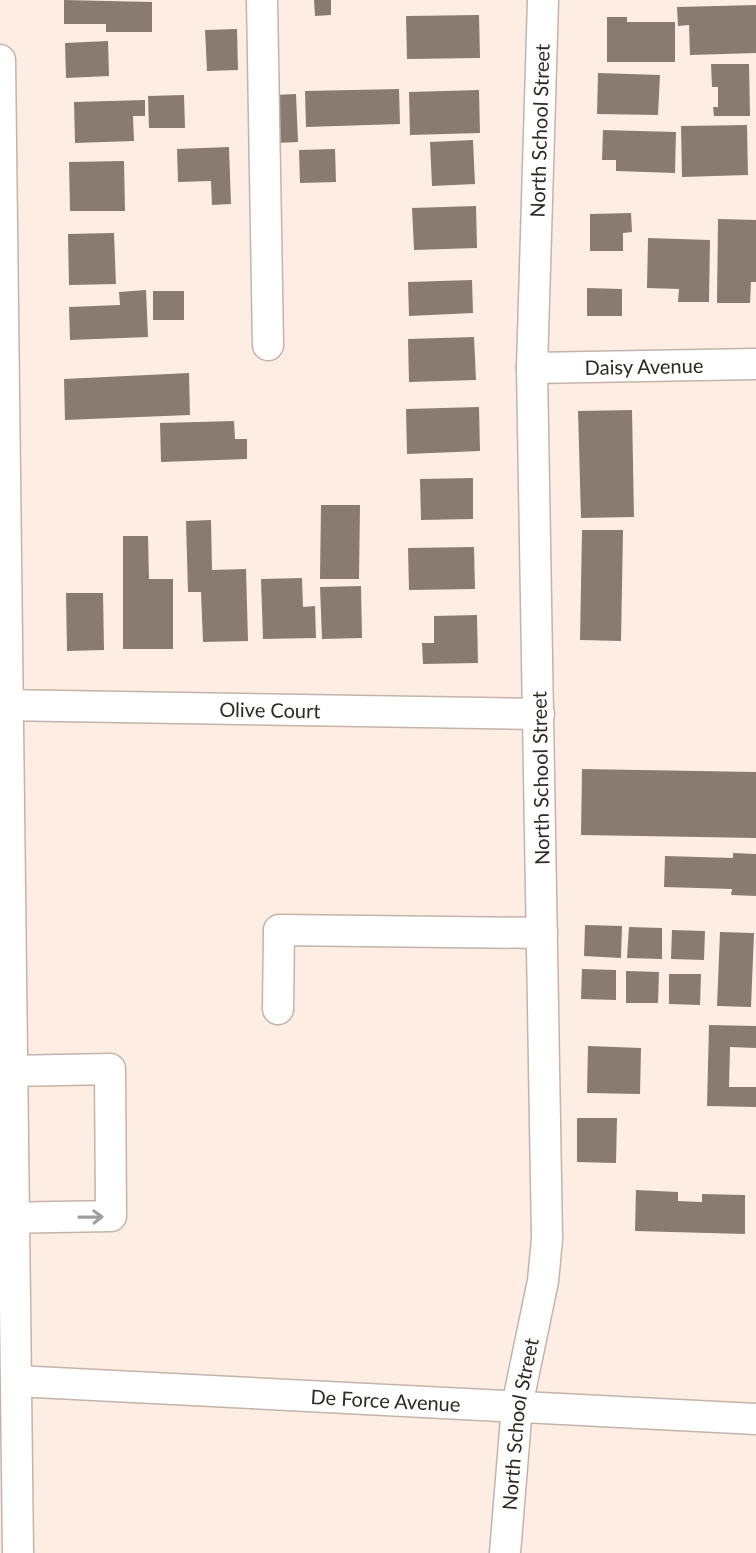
<svg xmlns="http://www.w3.org/2000/svg" width="756" height="1553" font-family="Lato,sans-serif">
	<style>
		.building { fill: #8a7b71 }
		.lines { fill: none; stroke-linecap: round; stroke-linejoin: round }
		.minor-casing { stroke: #c3b3a9; stroke-width: 33 }
		.minor { stroke: #fff; stroke-width: 30 }
		.oneway { stroke: #a19f9d }
		.labels { text-anchor: middle; dominant-baseline: central; stroke-width: 6; stroke-linejoin: round; paint-order: stroke }
		.street-label { font-size: 20px; fill: #2f2925; stroke: #fefefe }
	</style>
	<rect width="100%" height="100%" fill="#feede3"/>
	<path class="building" d="M64,0L152,2V32H106V24H64Z
		M314,0H331V15L315,16Z
		M756,5V53L690,55L689,25L678,26L677,7Z
		M479,15L480,58L407,59L406,16Z
		M607,17H627V22H675V62H607Z
		M237,29L238,70L207,71L205,30Z
		M108,41L109,76L66,78L65,43Z
		M711,64H749L750,116H714L713,107H718V87H712Z
		M598,73L660,75L658,115L597,114Z
		M399,89L400,124L306,127L305,91Z
		M479,90L480,133L410,135L409,92Z
		M296,94L298,142L275,143L274,95Z
		M184,95L185,128H149L148,96Z
		M145,100V116H133L134,141L75,143L74,102Z
		M747,125L748,175L682,177L681,126Z
		M603,130L676,132L675,173L616,171V160H602Z
		M473,140L475,184L432,186L430,142Z
		M229,147L231,204L212,205L211,181L178,182L177,149Z
		M335,149L336,182L300,183L299,150Z
		M124,161L125,211H70L69,162Z
		M476,206L477,248L414,250L412,208Z
		M631,213L632,232L623,233V251H590V214Z
		M718,219L756,220V282H751L750,303H717Z
		M114,233L116,284L69,285L68,234Z
		M648,238L710,240L709,302H678L679,289L647,288Z
		M472,280L473,313L409,316L408,282Z
		M587,288L622,289V316H587Z
		M146,290L148,337L70,340L69,307L120,305L119,292Z
		M153,291H184V320H153Z
		M474,337L476,380L409,382L408,339Z
		M189,373L190,415L65,420L64,379Z
		M479,407L480,451L407,454L406,409Z
		M632,410L634,517L581,518L578,411Z
		M234,421L235,439H247V459L161,462L160,423Z
		M473,478V519L421,520L420,479Z
		M321,505H360L359,579H320Z
		M211,520L212,570L246,569L248,641L203,642L201,592H188L186,521Z
		M582,530H623L621,641L580,640Z
		M123,536H148L149,579H173V649H123Z
		M474,547L475,589L409,590L408,548Z
		M302,578L303,607L315,606L316,638L263,639L261,579Z
		M361,586L362,638L322,639L320,587Z
		M66,593H103L104,650L67,651Z
		M477,615L478,663L423,664L422,643H434V616Z
		M582,769L756,772V838L581,835Z
		M733,853L756,854V896L731,895L732,889L664,887L665,856L733,858Z
		M585,925L622,926L621,958L584,956Z
		M629,927L662,928V959L627,958Z
		M672,930L705,931L704,960L671,959Z
		M720,932L754,933L751,1007L717,1006Z
		M582,969L616,970V1000L581,999Z
		M626,971L659,972L658,1003H626Z
		M669,974H701L700,1005L669,1004Z
		M709,1025L756,1026V1048L730,1047L729,1087H756V1107L707,1106Z
		M588,1046L641,1048L640,1094L587,1093Z
		M577,1118H617L616,1163L577,1162Z
		M636,1190L678,1192V1201L702,1202V1194L745,1195V1234L635,1231Z"/>
	<g class="lines">
		<defs>
			<g id="minor">
				<path d="M262,0L268,345"/>
				<path d="M0,60L18,1553"/>
				<path id="s1" d="M532,368L756,364"/>
				<path id="s2" d="M0,705L539,714"/>
				<path d="M278,1009L279,930L542,933"/>
				<path d="M0,1218L111,1216L110,1069L10,1071"/>
				<path id="s3" d="M16,1381L756,1419"/>
				<path id="s4" d="M505,1553L517,1406L543,1281L547,1239L532,368L543,0"/>
			</g>
		</defs>
		<use href="#minor" class="minor-casing"/>
		<use href="#minor" class="minor"/>
	</g>
	<defs><path id="oneway-shaft" d="M-6 0H5M1.5-3L5.5 0L1.5 3" fill="none" stroke-width="1.6" stroke-linecap="round" stroke-linejoin="round" transform="scale(2)"/></defs>
	<use class="oneway" href="#oneway-shaft" transform="translate(91 1217) rotate(-1)"/>
	<g class="labels">
		<g class="street-label">
			<text stroke="none"><textPath href="#s4" startOffset="1426">North School Street</textPath></text>
			<text stroke="none"><textPath href="#s1" startOffset="112">Daisy Avenue</textPath></text>
			<text stroke="none"><textPath href="#s2" startOffset="270">Olive Court</textPath></text>
			<text transform="translate(540 778) rotate(-91)">North School Street</text>
			<text stroke="none"><textPath href="#s3" startOffset="370">De Force Avenue</textPath></text>
			<text stroke="none"><textPath href="#s4" startOffset="130">North School Street</textPath></text>
		</g>
	</g>
</svg>
